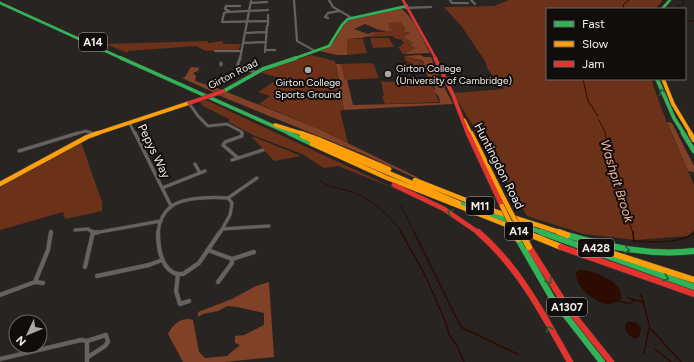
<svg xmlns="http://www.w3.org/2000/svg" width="694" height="362" font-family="Figtree,sans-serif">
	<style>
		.green { fill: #6b3119 }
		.forest { fill: #804127 }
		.water { fill: #2c0b03 }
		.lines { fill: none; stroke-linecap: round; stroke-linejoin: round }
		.stream-far1 { stroke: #2c0b03; stroke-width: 1 }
		.stream { stroke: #2c0b03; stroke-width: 1.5 }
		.street-far3-casing { stroke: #423f3d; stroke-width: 2.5 }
		.street-far2-casing { stroke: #423f3d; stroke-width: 3.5 }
		.street-far1-casing { stroke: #423f3d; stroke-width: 4 }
		.street-casing { stroke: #423f3d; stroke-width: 5 }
		.fast-far3-casing { stroke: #423f3d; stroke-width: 3 }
		.fast-far2-casing { stroke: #423f3d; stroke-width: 4.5 }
		.fast-far1-casing { stroke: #423f3d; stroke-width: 5.5 }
		.fast-casing { stroke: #423f3d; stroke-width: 7 }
		.slow-far2-casing { stroke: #423f3d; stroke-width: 4.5 }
		.slow-far1-casing { stroke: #423f3d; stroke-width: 5.5 }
		.slow-casing { stroke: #423f3d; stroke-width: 7 }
		.jam-far3-casing { stroke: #423f3d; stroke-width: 3 }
		.jam-far2-casing { stroke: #423f3d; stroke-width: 4.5 }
		.jam-far1-casing { stroke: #423f3d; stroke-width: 5.5 }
		.jam-casing { stroke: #423f3d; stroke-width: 7 }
		.street-far3 { stroke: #656261; stroke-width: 2 }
		.street-far2 { stroke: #656261; stroke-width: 2.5 }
		.street-far1 { stroke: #656261; stroke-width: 3 }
		.street { stroke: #656261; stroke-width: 4 }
		.fast-far3 { stroke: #30b455; stroke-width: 2.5 }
		.fast-far2 { stroke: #30b455; stroke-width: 3.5 }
		.fast-far1 { stroke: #30b455; stroke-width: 4.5 }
		.fast { stroke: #30b455; stroke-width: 6 }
		.slow-far2 { stroke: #ff9f0a; stroke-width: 3.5 }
		.slow-far1 { stroke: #ff9f0a; stroke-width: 4.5 }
		.slow { stroke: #ff9f0a; stroke-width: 6 }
		.jam-far3 { stroke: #e5322d; stroke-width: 2.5 }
		.jam-far2 { stroke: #e5322d; stroke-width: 3.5 }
		.jam-far1 { stroke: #e5322d; stroke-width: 4.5 }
		.jam { stroke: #e5322d; stroke-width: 6 }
		.slow-bridge-far1-casing { stroke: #423f3d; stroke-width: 5.5; stroke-linecap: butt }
		.slow-bridge-casing { stroke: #423f3d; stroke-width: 7; stroke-linecap: butt }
		.jam-bridge-casing { stroke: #423f3d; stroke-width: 4.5; stroke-linecap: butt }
		.slow-bridge-far1 { stroke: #ff9f0a; stroke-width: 4.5 }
		.slow-bridge { stroke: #ff9f0a; stroke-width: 6 }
		.jam-bridge { stroke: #e5322d; stroke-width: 3.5 }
		.oneway { stroke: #206030 }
		.poi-dot { fill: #aca7a5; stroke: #100d0c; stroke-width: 1.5 }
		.labels { text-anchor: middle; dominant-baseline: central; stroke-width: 4; stroke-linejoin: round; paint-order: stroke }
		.far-poi-label { font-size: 10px; fill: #f3eeec; stroke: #100d0c; text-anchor: start }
		.far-street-label { font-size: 10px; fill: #f3eeec; stroke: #100d0c }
		.shield { fill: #100d0c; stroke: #afaaa9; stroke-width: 1 }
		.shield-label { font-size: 11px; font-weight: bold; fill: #f3eeec }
		.street-label { font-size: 12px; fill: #f3eeec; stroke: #100d0c }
		.water-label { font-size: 13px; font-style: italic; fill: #f3b39b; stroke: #100d0c }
	</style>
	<rect width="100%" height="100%" fill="#282422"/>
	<path class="green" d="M509,0H663L656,9H547V79H651L667,123L694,185V230L688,236L636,240L584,234L527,216L453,93L504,89L488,70L485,61L462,27L444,7L494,6Z
		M391,22H400L405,28L404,32L410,34L406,38L413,43L408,45L416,48L405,53L409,54H403L398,47L402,46L401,44H404L402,40L394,38L393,36L366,37L374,33L372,32H385L388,23Z
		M370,38H389L394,47L373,48Z
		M347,39H363L367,53L347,55Z
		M208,41V43L223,41V44H241L238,50L206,51L196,46L128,51L127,53L106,44Z
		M311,55L335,61L344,110L340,111L348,143L319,129L259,104L270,96L258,92L280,78L259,72Z
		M404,56L423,62L427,72L403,74L399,64L411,63L406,61Z
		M370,63L374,65L379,78L345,80L341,64Z
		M430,80L439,102L385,104L382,96H384L381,81L387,82Z
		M206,100L396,189L338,166L324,168L302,154L253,135L229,122V119L201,105L202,104L199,102Z
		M252,137H254L301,156L274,161Z
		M81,142L102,202V211L65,219L63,212L0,230V188L12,179Z"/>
	<path class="forest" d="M400,8C412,14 424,42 430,53L409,54L405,53L416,48L409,45L413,43L404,37L410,33L404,32L405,28L400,22L388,23L389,26L388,28L393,29C383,34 375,28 365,24L354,29L368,34L372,32L375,34L362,38L347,39V55H337L319,51C343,42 335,29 350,20Z
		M420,55L424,57H431L440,79H430L426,73L427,72L423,61L404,56Z
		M336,64H341L345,80H347L353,105L440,103L439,97L434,91L435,89L433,84L442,83L453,104L344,110Z
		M191,67L202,68H199L198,71L193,73L196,76L195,81L223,90L215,93L182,78L185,77Z
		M227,92L319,129L419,178L417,179L363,154L218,95Z
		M667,122L672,123L694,166V172L688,171Z
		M269,282L274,357L225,362H183L168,334C172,325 182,316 193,320L199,352L205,358L227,356L240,345L235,343V336L244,335L264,325V313L237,307L227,306L218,311L203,314L198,317V312L232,299L256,286Z"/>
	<path class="water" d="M579,270C592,269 628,283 620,300C606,314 574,289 576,272Z
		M629,321L638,324L641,329L639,337L636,339C628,336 625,332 625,324Z"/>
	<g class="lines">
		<path class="stream-far1" d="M624,9L623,5L629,0
			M656,9L664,0
			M674,9L677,6L684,4L685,2L681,0
			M685,21H694
			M583,79L588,101L598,116
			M599,120L605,132L608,156L618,192L633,233
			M320,181C329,187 339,188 349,191C372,199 389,214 402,233
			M401,206L415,233"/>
		<path class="stream" d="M401,232L425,275L446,323L449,334L457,346L464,362
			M414,232L461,327L519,355
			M633,232L634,243
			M634,241C653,242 678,244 694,233
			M641,294L650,328L681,362
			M628,298L643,302
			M619,301L630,304L634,300
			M655,349L671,362
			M644,353L649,328"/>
		<defs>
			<path id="street-far3" d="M294,0L297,41L315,51
				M329,0L333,7L352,18
				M450,0L452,3H468
				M471,0L475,4
				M251,3L267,2
				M405,8L431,7
				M229,11L225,9L226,6H240
				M268,15V25
				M328,18L325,17L328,13L339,11
				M267,21L222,22L224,13L227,12L268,10
				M245,33L267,32
				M243,43L266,42
				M265,50H275
				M215,51H241
				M265,52L267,26
				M240,59L251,1"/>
			<path id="street-far2" d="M240,58L237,67L255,72
				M221,63V65
				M189,103L198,116L208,126L227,124L242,132V134
				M129,122L135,134
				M75,134L86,131L94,134"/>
			<path id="street-far1" d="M135,133L171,206
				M19,151L78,133
				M238,158L223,145L225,142L242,136V133
				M232,160L263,150
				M195,164L200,173
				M162,188L205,171
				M228,198L257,178
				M223,229L269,226
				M75,230L88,229L94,233
				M94,233L161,221
				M158,233C159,223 163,212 172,206C183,197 214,197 228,198L232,203L230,215L220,233"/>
			<path id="street" d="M158,232C158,245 160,266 174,273C176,274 181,274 183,274L199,263L220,232
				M94,233L98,232
				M208,250L232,259L254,252
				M85,267L93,232
				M178,274L176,291L180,304L189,301
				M97,276L149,265L162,260
				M35,282L43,283
				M218,282L232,263V259
				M0,295L35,282L48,250L51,232
				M87,341V362
				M0,359L81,340L87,341L106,335L108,342L105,346L88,357"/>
			<path id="fast-far3" d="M0,3L123,59
				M662,9L670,0
				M293,59L329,46L342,25L348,19L407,6"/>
			<path id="fast-far2" d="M121,58L291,134
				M657,79L674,118L684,134
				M224,91L263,69L296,58"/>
			<path id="fast-far1" d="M289,133L312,144
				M683,133L694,151
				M459,203L544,233"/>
			<path id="fast" d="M541,232L694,287
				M567,235C609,247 650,256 694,251
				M518,239L552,298L602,362"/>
			<path id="slow-far2" d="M663,79L673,104L691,134
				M464,120L471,134
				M275,125L304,134
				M95,134L189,103"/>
			<path id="slow-far1" d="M301,133L318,139L389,169
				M471,133L508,207
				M690,133L694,140
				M302,136L459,203
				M312,144L385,177L527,233
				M415,180L491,210L562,233
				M0,184L87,137L98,133"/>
			<path id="slow" d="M524,232L561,247
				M559,232L567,235
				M580,243L694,280"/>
			<path id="jam-far3" d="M403,0L436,59"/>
			<path id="jam-far2" d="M435,58L453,95L468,134"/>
			<path id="jam-far1" d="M468,133L502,206
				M394,185L444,209L479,233"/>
			<path id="jam" d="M478,232C519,267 544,316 570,362
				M529,247L567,307L611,362
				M561,247L694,294"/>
		</defs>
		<use href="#street-far3" class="street-far3-casing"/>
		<use href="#street-far2" class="street-far2-casing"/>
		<use href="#street-far1" class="street-far1-casing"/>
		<use href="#street" class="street-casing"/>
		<use href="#fast-far3" class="fast-far3-casing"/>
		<use href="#fast-far2" class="fast-far2-casing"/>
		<use href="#fast-far1" class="fast-far1-casing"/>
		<use href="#fast" class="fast-casing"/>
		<use href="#slow-far2" class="slow-far2-casing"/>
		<use href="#slow-far1" class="slow-far1-casing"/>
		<use href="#slow" class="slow-casing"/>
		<use href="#jam-far3" class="jam-far3-casing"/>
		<use href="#jam-far2" class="jam-far2-casing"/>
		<use href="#jam-far1" class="jam-far1-casing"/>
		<use href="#jam" class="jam-casing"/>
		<use href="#street-far3" class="street-far3"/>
		<use href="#street-far2" class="street-far2"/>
		<use href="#street-far1" class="street-far1"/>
		<use href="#street" class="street"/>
		<use href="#fast-far3" class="fast-far3"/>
		<use href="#fast-far2" class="fast-far2"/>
		<use href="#fast-far1" class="fast-far1"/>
		<use href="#fast" class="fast"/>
		<use href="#slow-far2" class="slow-far2"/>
		<use href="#slow-far1" class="slow-far1"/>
		<use href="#slow" class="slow"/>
		<use href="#jam-far3" class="jam-far3"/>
		<use href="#jam-far2" class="jam-far2"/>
		<use href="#jam-far1" class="jam-far1"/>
		<use href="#jam" class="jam"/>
		<defs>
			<path id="slow-bridge-far1" d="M502,206L515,233
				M508,207L522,233"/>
			<path id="slow-bridge" d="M515,232L518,239
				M521,232L529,247"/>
			<path id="jam-bridge" d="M189,103L224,91"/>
		</defs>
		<use href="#slow-bridge-far1" class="slow-bridge-far1-casing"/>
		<use href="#slow-bridge" class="slow-bridge-casing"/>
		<use href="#jam-bridge" class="jam-bridge-casing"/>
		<use href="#slow-bridge-far1" class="slow-bridge-far1"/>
		<use href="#slow-bridge" class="slow-bridge"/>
		<use href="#jam-bridge" class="jam-bridge"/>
	</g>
	<defs><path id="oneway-chevron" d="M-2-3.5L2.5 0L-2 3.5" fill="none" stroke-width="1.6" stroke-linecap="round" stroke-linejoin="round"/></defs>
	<g class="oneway">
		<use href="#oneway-chevron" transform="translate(662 92) rotate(-112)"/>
		<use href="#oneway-chevron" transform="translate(450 212) rotate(-150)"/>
		<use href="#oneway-chevron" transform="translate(627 250) rotate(10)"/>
		<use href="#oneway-chevron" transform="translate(666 278) rotate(19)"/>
		<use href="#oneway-chevron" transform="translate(549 281) rotate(57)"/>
		<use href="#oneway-chevron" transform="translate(549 329) rotate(-121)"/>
	</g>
	<g class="poi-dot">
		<circle cx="308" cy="70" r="4"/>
		<circle cx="388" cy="74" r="4"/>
	</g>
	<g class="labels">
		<g class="far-poi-label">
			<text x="396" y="68">Girton College<tspan x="396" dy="12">(University of Cambridge)</tspan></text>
			<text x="308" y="82" text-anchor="middle">Girton College<tspan x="308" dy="12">Sports Ground</tspan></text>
		</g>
		<g class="far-street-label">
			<text transform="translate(233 74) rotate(-27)">Girton Road</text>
		</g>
		<g class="shield">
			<rect x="79" y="33" width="28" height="18" rx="3"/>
			<rect x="466" y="197" width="28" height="18" rx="3"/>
			<rect x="505" y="222" width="28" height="18" rx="3"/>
			<rect x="578" y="239" width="36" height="18" rx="3"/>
			<rect x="547" y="298" width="40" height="18" rx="3"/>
		</g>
		<g class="shield-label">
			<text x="93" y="42">A14</text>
			<text x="480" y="206">M11</text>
			<text x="519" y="231">A14</text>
			<text x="596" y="248">A428</text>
			<text x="567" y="307">A1307</text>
		</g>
		<g class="street-label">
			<text transform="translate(154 151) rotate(64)">Pepys Way</text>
			<text transform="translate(499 166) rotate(63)">Huntingdon Road</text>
		</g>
		<g class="water-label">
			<text transform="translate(617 181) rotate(73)">Washpit Brook</text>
		</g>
	</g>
	<rect x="546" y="8" width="140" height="72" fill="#100d0c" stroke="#6b6766"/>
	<rect x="554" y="21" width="20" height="6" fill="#30b455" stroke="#6b6766"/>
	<text x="582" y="28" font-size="12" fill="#f3eeec">Fast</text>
	<rect x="554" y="41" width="20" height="6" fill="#ff9f0a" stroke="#6b6766"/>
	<text x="582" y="48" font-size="12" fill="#f3eeec">Slow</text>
	<rect x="554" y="61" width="20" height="6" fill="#e5322d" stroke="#6b6766"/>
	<text x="582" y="68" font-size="12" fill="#f3eeec">Jam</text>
	<g transform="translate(28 334) rotate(226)"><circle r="19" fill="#100d0c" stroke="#6b6766"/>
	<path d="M0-3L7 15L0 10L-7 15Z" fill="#aca7a5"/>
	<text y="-6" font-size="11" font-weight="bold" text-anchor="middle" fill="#f3eeec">N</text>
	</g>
</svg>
